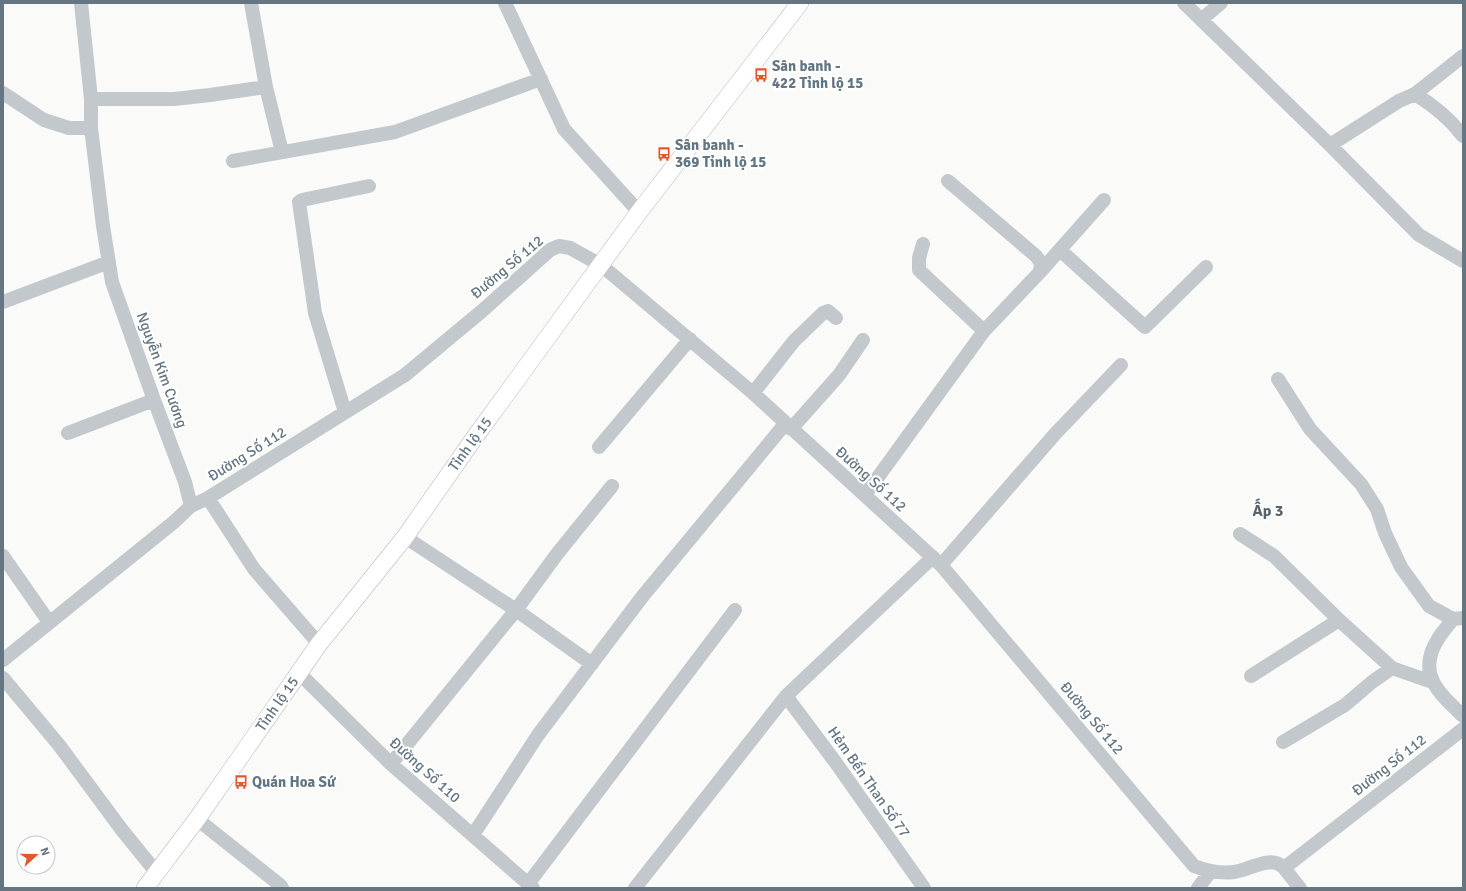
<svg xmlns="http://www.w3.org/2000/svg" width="1466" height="891" font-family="Signika,sans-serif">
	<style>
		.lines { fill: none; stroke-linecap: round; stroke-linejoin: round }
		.major-casing { stroke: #b5babe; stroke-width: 18 }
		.minor { stroke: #c3c8cc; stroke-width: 14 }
		.major { stroke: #fff; stroke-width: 17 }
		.labels { text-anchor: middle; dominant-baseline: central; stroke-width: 4; stroke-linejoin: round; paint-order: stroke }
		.poi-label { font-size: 15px; font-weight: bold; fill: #657683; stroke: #fff; text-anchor: start }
		.street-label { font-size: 15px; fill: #657683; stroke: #fff }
		.neighbourhood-label { font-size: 16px; font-weight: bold; fill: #57646e; stroke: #fff }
	</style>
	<rect width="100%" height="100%" fill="#fafaf8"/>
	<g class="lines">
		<defs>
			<path id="major" d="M145,888L197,819L319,644L405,537L475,437L639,212L800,3"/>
		</defs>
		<use href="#major" class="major-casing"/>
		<path class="minor" d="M251,3L266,87L282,152
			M505,3L564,129L639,212
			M1184,3L1330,145L1419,235L1463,261
			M1202,19L1221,3
			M3,93L44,120L69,128H91
			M1415,94L1463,56
			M91,99H174L210,95L266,87
			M1330,145L1399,101L1415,94C1433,105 1450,119 1463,136
			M233,161L395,132L541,79
			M923,244L919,258V270L984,331
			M1060,250L1145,327L1206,267
			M1040,272L1104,200
			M3,302L109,262
			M1278,379L1310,429L1361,484L1377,509L1385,533L1401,567L1429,606L1453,619L1463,618
			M753,393L794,341L823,313L828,311L836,318
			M345,412L315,313L299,202L302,200L369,186
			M791,429L839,375L863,340
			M68,433L154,400
			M599,447L690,339
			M865,495L984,331L1040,272L1041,263L1036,256L948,181
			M208,498L254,569L319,644
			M191,506L208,498L405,375L482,311L550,250L559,246L570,248L601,265L753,393L941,565L1194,866C1207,871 1219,874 1234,872C1250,870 1271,854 1284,868L1463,729
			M1240,534L1274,556L1339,620L1392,668L1432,682
			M405,537L516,610L592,664
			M3,556L49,622
			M941,565L1055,434L1121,365
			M1453,619C1448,626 1442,632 1438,639C1416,674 1439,693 1463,716
			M3,660L174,522L191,506L185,482L154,400L112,282L103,226L91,128V99L81,3
			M299,673L391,764L533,888
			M1251,676L1339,620
			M3,678L59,745L122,830L156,872
			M786,696L836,763L924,888
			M1283,742L1345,705L1372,682L1392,668
			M391,764L516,610L557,554L612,486
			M197,819L280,885L282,888
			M473,835L538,735L642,597L785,424
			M1284,868L1300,888
			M528,884L735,610
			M635,888L786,696L933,557
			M1198,888L1210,872"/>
		<use href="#major" class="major"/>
	</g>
	<defs>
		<symbol id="bus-bare" viewBox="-9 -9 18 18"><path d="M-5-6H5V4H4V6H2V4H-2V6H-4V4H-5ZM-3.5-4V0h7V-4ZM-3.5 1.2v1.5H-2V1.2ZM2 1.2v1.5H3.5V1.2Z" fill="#e4572e" stroke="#fff" stroke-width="2.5" paint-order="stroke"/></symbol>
	</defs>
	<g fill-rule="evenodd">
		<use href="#bus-bare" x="751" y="65" width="20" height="20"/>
		<use href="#bus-bare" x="654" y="144" width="20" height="20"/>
		<use href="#bus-bare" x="231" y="772" width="20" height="20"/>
	</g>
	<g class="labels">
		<g class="poi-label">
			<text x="772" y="66">Sân banh -<tspan x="772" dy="17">422 Tỉnh lộ 15</tspan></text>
			<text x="675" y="145">Sân banh -<tspan x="675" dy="17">369 Tỉnh lộ 15</tspan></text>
			<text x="252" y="782">Quán Hoa Sứ</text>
		</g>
		<g class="street-label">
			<text transform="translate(507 267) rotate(-40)">Đường Số 112</text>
			<text transform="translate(162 370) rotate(70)">Nguyễn Kim Cương</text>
			<text transform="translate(470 444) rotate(-54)">Tỉnh lộ 15</text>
			<text transform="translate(247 454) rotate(-32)">Đường Số 112</text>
			<text transform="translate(871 479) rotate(42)">Đường Số 112</text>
			<text transform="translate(277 704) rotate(-55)">Tỉnh lộ 15</text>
			<text transform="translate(1092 718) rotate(50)">Đường Số 112</text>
			<text transform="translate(1389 765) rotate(-38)">Đường Số 112</text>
			<text transform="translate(425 770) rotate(42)">Đường Số 110</text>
			<text transform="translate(869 782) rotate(55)">Hẻm Bến Than Số 77</text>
		</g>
		<g class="neighbourhood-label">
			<text x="1268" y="511">Ấp 3</text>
		</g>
	</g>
	<rect width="1466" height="891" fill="none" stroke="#657683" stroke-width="8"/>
	<g transform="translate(36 855) rotate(69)"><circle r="19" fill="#ffffff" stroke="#c1c8cd"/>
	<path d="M0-3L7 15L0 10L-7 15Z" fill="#e4572e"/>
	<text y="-6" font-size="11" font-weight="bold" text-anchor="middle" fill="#657683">N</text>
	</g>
</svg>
